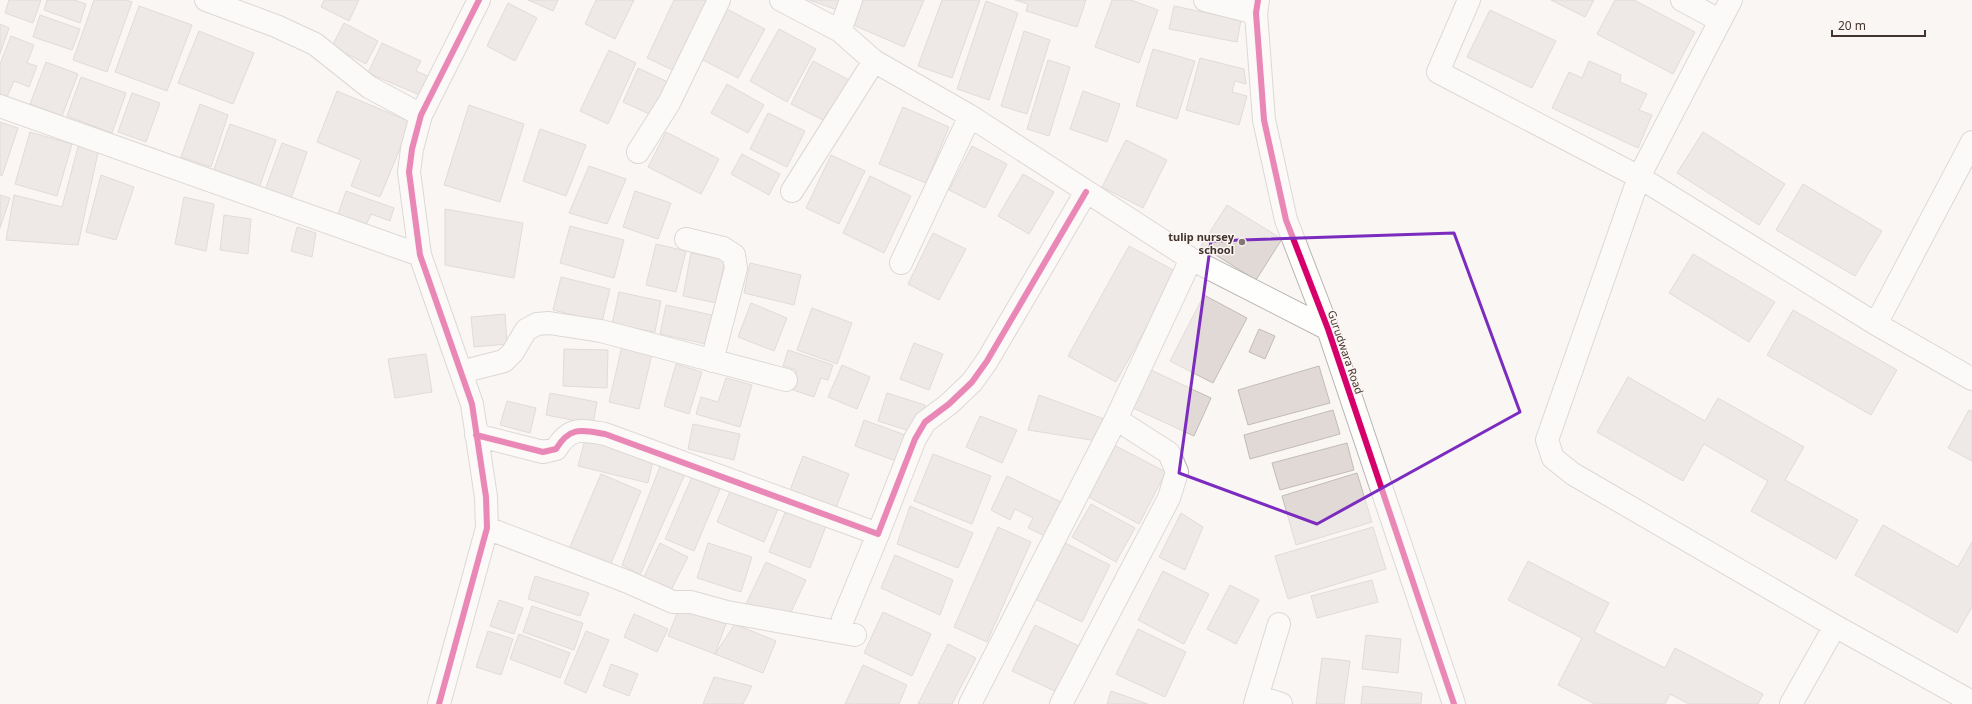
<svg xmlns="http://www.w3.org/2000/svg" width="1972" height="704" font-family="'Noto Sans',sans-serif">
	<style>
		.building { fill: #e1d9d5; stroke: #c2bbb7 }
		.lines { fill: none; stroke-linecap: round; stroke-linejoin: round }
		.minor-casing { stroke: #bbb4b0; stroke-width: 24 }
		.minor { stroke: #fefefd; stroke-width: 22 }
		.cycleway-casing { stroke: #fcf5f2; stroke-width: 8 }
		.cycleway { stroke: #d6006c; stroke-width: 6 }
		.marked { fill: none; stroke: #7b2cbf; stroke-width: 3; stroke-linejoin: round }
		.poi-dot { fill: #827974; stroke: #fcf5f2; stroke-width: 1.5 }
		.labels { text-anchor: middle; dominant-baseline: central; stroke-width: 3; stroke-linejoin: round; paint-order: stroke }
		.poi-label { font-size: 11px; font-weight: bold; fill: #42352f; stroke: #fcf5f2; text-anchor: end }
		.street-label { font-size: 11px; fill: #42352f; stroke: #fcf5f2 }
	</style>
	<rect width="100%" height="100%" fill="#faf6f4"/>
	<path class="building" d="M9,0H41L33,23L5,13Z
		M47,0H74L86,4L80,23L44,10Z
		M94,0H126L132,2L107,72L73,60Z
		M324,0H359L349,21L321,7Z
		M528,0H558L553,11Z
		M596,0H634L615,39L585,24Z
		M674,0H711L679,73L647,58Z
		M809,0H844L840,11Z
		M861,0H924L904,47L851,24Z
		M942,0H980L952,78L918,66Z
		M1015,0H1086L1077,27L1026,11L1028,4Z
		M1112,0H1131L1158,10L1139,63L1095,47Z
		M1551,0H1594L1585,17Z
		M1615,0H1634L1695,32L1673,74L1597,34Z
		M986,1L1018,13L989,100L957,89Z
		M508,3L537,18L515,61L487,46Z
		M139,6L192,25L167,91L115,72Z
		M1174,6L1241,20L1237,42L1169,29Z
		M725,8L765,29L738,78L699,58Z
		M1490,10L1556,41L1532,88L1467,57Z
		M40,15L80,29L72,50L33,37Z
		M344,23L378,41L366,64L332,46Z
		M0,24L9,28L0,54Z
		M779,29L816,49L787,102L750,81Z
		M199,31L254,53L233,104L178,83Z
		M1024,31L1050,40L1027,114L1001,106Z
		M11,36L34,45L27,63L37,66L29,87L14,81L7,97L0,94V64Z
		M382,43L421,61L416,71L430,77L422,96L368,73Z
		M1153,49L1195,61L1177,119L1136,106Z
		M609,50L636,63L608,124L580,111Z
		M1200,58L1244,69L1246,84L1235,81L1232,92L1247,96L1239,125L1186,110Z
		M1048,60L1070,67L1049,136L1027,129Z
		M813,61L851,81L829,123L791,104Z
		M1589,61L1621,75L1620,82L1647,94L1639,110L1652,115L1638,148L1552,108L1569,72L1582,78Z
		M46,62L78,74L62,116L30,104Z
		M638,68L674,85L658,118L623,102Z
		M81,77L126,93L112,133L67,116Z
		M727,84L764,105L748,133L711,113Z
		M337,91L411,122L380,197L351,186L361,160L317,142Z
		M1083,91L1120,104L1107,142L1070,129Z
		M132,93L160,103L146,142L118,132Z
		M200,104L228,115L211,167L181,157Z
		M469,105L524,124L500,202L444,185Z
		M903,107L949,127L926,183L879,164Z
		M768,113L805,131L787,167L750,149Z
		M0,122L18,128L2,176L0,175Z
		M230,124L276,140L258,191L212,175Z
		M540,129L586,145L566,196L523,181Z
		M30,132L72,144L57,196L15,184Z
		M666,132L719,159L701,194L648,167Z
		M1703,132L1785,184L1759,225L1677,173Z
		M1126,140L1167,160L1143,208L1102,187Z
		M79,143L99,148L78,245L6,240L14,195L62,207Z
		M282,143L307,152L290,202L264,193Z
		M972,146L1007,164L985,208L949,190Z
		M742,154L780,174L769,195L731,174Z
		M831,155L865,171L839,224L806,208Z
		M589,166L626,179L607,224L569,213Z
		M1023,174L1054,192L1029,234L998,216Z
		M101,175L134,187L116,240L86,232Z
		M870,176L911,196L884,253L843,233Z
		M1803,184L1882,231L1855,276L1776,230Z
		M346,191L394,208L390,221L371,214L366,225L338,214Z
		M635,191L671,203L658,239L623,227Z
		M0,195L10,198L0,228Z
		M184,197L214,204L206,251L175,244Z
		M1227,205L1282,239L1256,280L1201,246Z
		M445,209L523,223L514,278L445,265Z
		M224,215L251,219L248,254L220,250Z
		M570,226L624,240L614,278L560,263Z
		M297,227L316,233L312,257L291,251Z
		M933,233L966,249L939,300L908,284Z
		M656,244L686,251L676,292L646,285Z
		M1129,246L1177,272L1116,382L1068,356Z
		M691,253L725,260L716,303L683,296Z
		M1693,254L1775,302L1749,342L1669,293Z
		M750,263L801,275L794,305L744,293Z
		M561,277L610,289L602,322L553,310Z
		M619,292L661,301L655,332L612,324Z
		M1204,295L1247,318L1213,383L1170,361Z
		M751,303L787,318L774,351L738,337Z
		M666,305L712,315L706,344L660,334Z
		M812,308L852,323L837,364L797,350Z
		M1793,310L1897,370L1871,415L1767,355Z
		M505,314L507,344L474,347L471,317Z
		M1259,329L1275,336L1265,359L1249,352Z
		M623,342L653,350L639,409L609,402Z
		M914,343L943,354L929,390L900,379Z
		M564,349L608,350L607,388L563,386Z
		M788,350L833,365L828,380L821,378L814,397L790,389L796,370L783,366Z
		M426,354L432,392L395,398L388,359Z
		M676,364L702,372L689,414L664,406Z
		M842,365L870,377L857,409L828,397Z
		M1319,366L1330,403L1248,425L1238,390Z
		M1151,370L1211,398L1194,436L1133,408Z
		M1628,377L1705,421L1718,398L1804,447L1785,480L1858,520L1836,559L1751,511L1768,481L1704,444L1683,481L1597,432Z
		M726,378L752,385L740,427L696,414L701,397L718,402Z
		M550,393L597,402L593,424L546,415Z
		M887,393L925,405L916,433L878,421Z
		M1039,395L1107,420L1097,441L1028,430Z
		M507,401L536,408L530,433L500,425Z
		M1333,410L1340,434L1250,459L1244,435Z
		M1969,410L1972,411V461L1948,448Z
		M980,416L1017,430L1002,463L966,447Z
		M864,420L905,435L896,461L855,446Z
		M693,424L740,434L734,460L688,449Z
		M585,439L654,456L648,483L578,466Z
		M1110,443L1166,472L1139,524L1083,494Z
		M1347,443L1354,470L1280,490L1272,463Z
		M933,454L991,476L972,524L914,501Z
		M803,456L849,474L836,508L790,490Z
		M662,461L686,472L640,575L622,565Z
		M1357,473L1372,522L1296,545L1282,496Z
		M601,474L641,491L610,566L569,549Z
		M1007,476L1061,502L1045,536L1028,528L1033,518L1015,509L1010,520L991,510Z
		M692,477L720,489L694,551L665,539Z
		M731,489L778,509L764,542L717,522Z
		M1091,504L1135,528L1116,562L1072,537Z
		M910,506L973,533L958,568L897,544Z
		M786,510L826,526L810,568L769,552Z
		M1181,513L1203,527L1185,570L1159,557Z
		M1883,525L1958,567L1972,542V607L1957,633L1855,575Z
		M998,527L1031,542L987,642L954,627Z
		M1373,527L1386,569L1288,599L1275,556Z
		M1063,542L1110,565L1082,622L1035,599Z
		M660,543L688,557L668,596L641,583Z
		M708,543L752,557L741,592L697,578Z
		M895,555L953,580L940,615L881,588Z
		M1528,561L1609,603L1594,632L1665,668L1675,648L1763,694L1758,704H1689L1670,694L1665,704H1595L1558,685L1582,638L1508,600Z
		M766,562L806,580L786,623L746,604Z
		M1163,571L1209,594L1184,644L1138,620Z
		M535,576L589,593L580,616L528,599Z
		M1372,580L1378,602L1317,618L1311,596Z
		M1230,585L1259,600L1236,644L1207,629Z
		M499,600L523,608L514,634L490,626Z
		M532,606L583,623L574,650L523,632Z
		M680,606L726,624L715,654L668,636Z
		M883,612L931,634L912,676L864,653Z
		M634,614L668,629L657,652L624,637Z
		M735,624L776,641L763,673L715,654Z
		M1035,625L1083,648L1061,694L1012,671Z
		M1138,629L1186,652L1165,697L1116,674Z
		M488,631L513,639L501,675L476,667Z
		M586,631L609,640L586,693L564,683Z
		M519,634L570,653L560,678L510,659Z
		M1366,635L1401,639L1398,673L1362,669Z
		M948,644L976,658L952,704H918Z
		M1322,658L1350,661L1344,704H1316Z
		M611,664L638,674L629,696L603,686Z
		M863,665L907,685L899,704H845Z
		M714,677L752,686L743,704H703Z
		M1363,686L1422,693L1421,704H1361Z
		M1111,691L1148,704H1107Z"/>
	<g class="lines">
		<defs>
			<path id="minor" d="M206,0L276,26L315,44L369,87L421,115
				M781,0L840,31L874,61L970,116L1191,259L1328,329
				M1205,0L1256,13
				M1258,0L1256,13L1264,120L1286,220L1328,329L1454,704
				M1469,0L1438,72L1639,177L1876,324L1972,142
				M1682,0L1719,20
				M1731,0L1639,177L1547,440L1553,458L1573,474L1835,626L1972,702
				M840,31L851,0
				M0,106L420,255
				M638,152L669,103L719,0
				M792,191L874,61
				M686,239L723,248L734,255L736,268L712,361
				M901,263L970,116
				M1876,324L1972,379
				M461,372L504,361L513,352L526,330L537,324L549,323L601,331L786,380
				M1116,419L1191,259
				M476,435L543,452L556,449C570,426 582,430 605,434L878,534L915,439L925,422L949,404L972,382L987,361L1086,192
				M487,528L628,582L673,602H691L727,612L855,635
				M843,619L878,534
				M1257,696L1281,704
				M439,704L487,528L486,497L472,404L420,255L409,172L412,149L421,115L479,0
				M970,704L1116,419L1169,453L1177,472L1169,498L1061,704
				M1255,704L1279,624
				M1791,704L1835,626"/>
		</defs>
		<use href="#minor" class="minor-casing"/>
		<use href="#minor" class="minor"/>
		<defs>
			<path id="cycleway" d="M1258,0L1256,13L1264,120L1286,220L1328,329L1454,704
				M476,435L543,452L556,449C570,426 582,430 605,434L878,534L915,439L925,422L949,404L972,382L987,361L1086,192
				M439,704L487,528L486,497L472,404L420,255L409,172L412,149L421,115L479,0"/>
		</defs>
		<use href="#cycleway" class="cycleway-casing"/>
		<use href="#cycleway" class="cycleway"/>
	</g>
	<path d="M0 0H1972V704H0ZM1454,233L1520,412L1317,524L1179,473L1211,241Z" fill="#faf6f4" fill-opacity=".55" fill-rule="evenodd"/>
	<path class="marked" d="M1454,233L1520,412L1317,524L1179,473L1211,241Z"/>
	<circle class="poi-dot" cx="1242" cy="242" r="4"/>
	<g class="labels">
		<g class="poi-label">
			<text x="1234" y="236">tulip nursey<tspan x="1234" dy="13">school</tspan></text>
		</g>
		<g class="street-label">
			<text transform="translate(1346 352) rotate(71)">Gurudwara Road</text>
		</g>
	</g>
	<path d="M1832 30v6h93v-6" fill="none" stroke="#42352f" stroke-width="2"/>
	<text x="1838" y="30" font-size="12" fill="#42352f" stroke="#fcf5f2" stroke-width="3" paint-order="stroke">20 m</text>
</svg>
